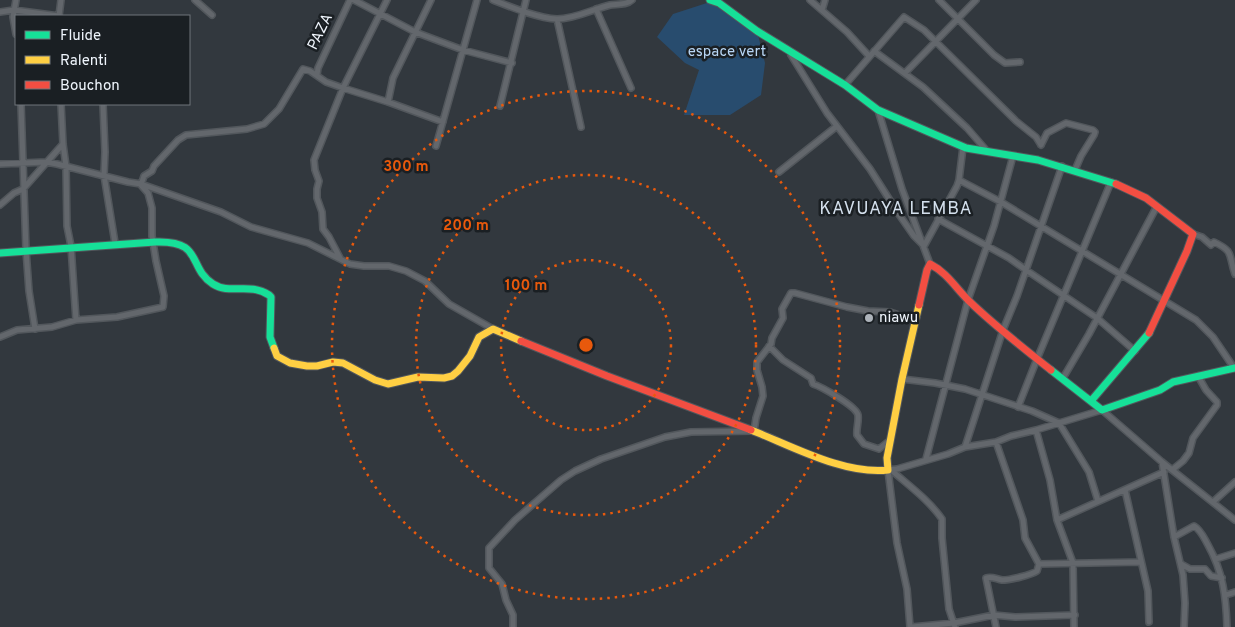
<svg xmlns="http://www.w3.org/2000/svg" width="1235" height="627" font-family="Overpass,sans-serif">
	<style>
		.garden { fill: #284c6e }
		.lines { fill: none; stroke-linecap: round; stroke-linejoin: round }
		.street-casing { stroke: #52575c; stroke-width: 8 }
		.fast-casing { stroke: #52575c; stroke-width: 9 }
		.slow-casing { stroke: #52575c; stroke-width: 9 }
		.jam-casing { stroke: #52575c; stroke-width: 9 }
		.street { stroke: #63676c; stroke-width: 5 }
		.fast { stroke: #16e098; stroke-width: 7 }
		.slow { stroke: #ffcf43; stroke-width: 7 }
		.jam { stroke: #f24e42; stroke-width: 7 }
		.ring { fill: none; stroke: #e8590c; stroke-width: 2.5; stroke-dasharray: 2.5 5 }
		.poi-dot { fill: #adb3ba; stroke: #1a1f23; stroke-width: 2 }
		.labels { text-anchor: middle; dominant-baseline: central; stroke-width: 5; stroke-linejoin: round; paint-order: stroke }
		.street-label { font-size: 15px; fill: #eff5fc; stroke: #1a1f23 }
		.park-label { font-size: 15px; fill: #b8d6f5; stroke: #1a1f23 }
		.poi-label { font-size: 15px; fill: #eff5fc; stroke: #1a1f23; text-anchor: start }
		.quarter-label { font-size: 18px; letter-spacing: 1px; fill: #d4e0ed; stroke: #1a1f23 }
		.centre { fill: #e8590c; stroke: #1a1f23; stroke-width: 2.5 }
		.ring-label { font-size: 15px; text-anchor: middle; font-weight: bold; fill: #e8590c; stroke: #1a1f23; stroke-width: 5; stroke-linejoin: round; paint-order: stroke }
	</style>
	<rect width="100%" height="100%" fill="#32383e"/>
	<path class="garden" d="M713,1L757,31L765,63L761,95L730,115H684L699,70L685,63L657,37L673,14Z"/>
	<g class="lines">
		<defs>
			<path id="street" d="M16,0L13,17L16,34
				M195,0L212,15
				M354,0L415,32L463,50L512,63
				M493,0C511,7 537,18 557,19C575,19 593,9 610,5C617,4 627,5 632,0
				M810,0L847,32L869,56
				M939,0L994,55L1005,63L1020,62
				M596,9L631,88
				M822,10L825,0
				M0,12L14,10L59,16
				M59,16L61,0
				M557,19L581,127
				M874,51L923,87L967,128L987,151
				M791,55L827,113L870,169L898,213L914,236L924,246L957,186L959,180L963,147
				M905,73L976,0
				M317,75L318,68L350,0
				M845,85L904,17L924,30L1016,121L1036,137L1041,145
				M388,102L393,78L431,0
				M21,104L26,250L29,291L35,329
				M61,104L63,144L66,166L67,226L71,246L76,320
				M103,104L105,152L104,175L115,243
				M500,106L526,0
				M878,110L902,189L930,264
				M1041,145L1047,133L1066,123L1093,130L1095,132L1094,135L1081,156L1075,170
				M436,146L477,0
				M0,164L46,162L57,164L128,182L141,184L221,212L251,227L308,243L350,264L364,266H389L406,271L425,281L449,304L493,329
				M779,172L837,126
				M959,180L1001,202L1196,320L1213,337L1234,368
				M0,205L14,193L23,189L63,144
				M938,219L1009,258L1026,270L1097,318L1135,351
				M1193,234L1202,237L1211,245L1214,242C1235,252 1228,255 1235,274
				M340,258L329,237L323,229L322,212L317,198V189L319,181L315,170L314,160L343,88L387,0
				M0,337L17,330L52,327L76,320L117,317L163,307L164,296L156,261L152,236V208L148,193L141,185L144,176L152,171L154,166L178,140L186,135L247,129L264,124L279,109L303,69L310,71L326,82L343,88L388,102L443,122
				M769,346L783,360L811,378L813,384C822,387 856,406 858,415C859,422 856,429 857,435L864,444L879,449L889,441
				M1063,378L1089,334L1157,206
				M902,379L935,383L965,389L1032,411L1059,423L1089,472L1098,501
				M1018,407L1037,359L1111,182
				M1036,430L1050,480L1057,520L1073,563L1074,627
				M996,442L1023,520L1025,538L1039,564L1141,562
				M965,447L1003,330L1017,296L1062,166
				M926,459L968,300L994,226L1013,156
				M1162,462L1174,537L1183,575L1185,603L1184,627
				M890,469C908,485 928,499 942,519V538L949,609L955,627
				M1172,470L1183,461L1189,453L1193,438L1217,405V402L1206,390L1198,376
				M1125,490L1148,591L1149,622
				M1213,502L1235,482
				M1057,520L1164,472
				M1174,537L1194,526C1201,530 1204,538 1208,545C1223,572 1226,596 1227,627
				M1216,559L1235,553
				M1181,564L1190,569H1205L1211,576L1222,578
				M1226,595L1235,592
				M513,627V615L506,600L502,584L489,568V548L515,520L561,480L575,471L601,459L665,437L691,432L754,431L756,418L763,396L762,387L757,370V362L771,344L772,338L783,318L782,309L791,293H795L847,307L868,311L890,312L902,316H917
				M910,627L907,589L897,543L888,470L897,469L948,454L965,447L996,442L1011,436L1036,430L1102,410L1162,462L1235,520
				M912,627L954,623L994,615L1015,617L1075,615
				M996,627L986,578C992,576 996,579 1002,580C1010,580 1031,575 1037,571L1039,564"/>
			<path id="fast" d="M710,0L719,3L757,31L845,85L878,110L966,148L1038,160L1116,184
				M0,253L155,242C204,240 187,267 213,284C230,295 249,282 269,295L271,297L270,337L274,348
				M1051,370L1102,410L1160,390L1173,382L1235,368
				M1091,401L1149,333"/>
			<path id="slow" d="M274,348L277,356L290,363L307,366H317L333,362L343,363L375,380L388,384L418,377L444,378L452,376L458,371L470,356L479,337L493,329L521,341
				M751,430C792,446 844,475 888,470L887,458L902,379L919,305"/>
			<path id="jam" d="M1116,184L1146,198L1193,234L1187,251L1149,333
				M919,305L927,270L930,264C946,272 956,288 969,301C995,326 1023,348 1051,370
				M521,341L607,376L751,430"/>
		</defs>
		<use href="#street" class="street-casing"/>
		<use href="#fast" class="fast-casing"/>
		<use href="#slow" class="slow-casing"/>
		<use href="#jam" class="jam-casing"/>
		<use href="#street" class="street"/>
		<use href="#fast" class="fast"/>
		<use href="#slow" class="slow"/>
		<use href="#jam" class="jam"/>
	</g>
	<g class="ring">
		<circle cx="586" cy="345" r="85"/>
		<circle cx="586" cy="345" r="170"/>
		<circle cx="586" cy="345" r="254"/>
	</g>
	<circle class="poi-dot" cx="869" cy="318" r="5"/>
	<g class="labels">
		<g class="street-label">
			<text transform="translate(321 32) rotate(-64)">PAZA</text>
		</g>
		<g class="park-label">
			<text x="727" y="52">espace vert</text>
		</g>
		<g class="poi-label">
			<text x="879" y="318">niawu</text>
		</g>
		<g class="quarter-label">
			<text x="896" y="209">KAVUAYA LEMBA</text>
		</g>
	</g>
	<circle cx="586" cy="345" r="8" class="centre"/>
	<g class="ring-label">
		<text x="406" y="171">300 m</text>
		<text x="466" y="230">200 m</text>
		<text x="526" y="290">100 m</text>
	</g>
	<rect x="15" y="15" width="175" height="90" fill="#1a1f23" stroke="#6f757a"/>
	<rect x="25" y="31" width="25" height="8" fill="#16e098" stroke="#6f757a"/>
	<text x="60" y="40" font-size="15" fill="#eff5fc">Fluide</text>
	<rect x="25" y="56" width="25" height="8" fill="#ffcf43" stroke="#6f757a"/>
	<text x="60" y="65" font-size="15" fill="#eff5fc">Ralenti</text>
	<rect x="25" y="81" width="25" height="8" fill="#f24e42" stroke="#6f757a"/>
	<text x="60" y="90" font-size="15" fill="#eff5fc">Bouchon</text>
</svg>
